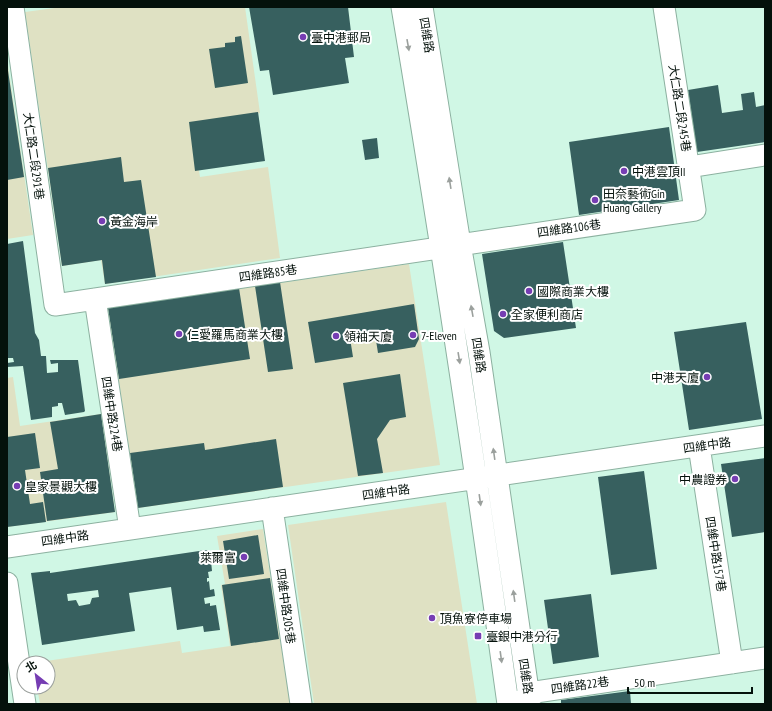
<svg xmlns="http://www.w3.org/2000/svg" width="772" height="711" font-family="'PT Sans Narrow','Noto Sans TC',sans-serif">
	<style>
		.green { fill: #dfe1c3 }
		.building { fill: #37605f; fill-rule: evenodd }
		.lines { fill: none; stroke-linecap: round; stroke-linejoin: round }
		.minor-casing { stroke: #8cb1a0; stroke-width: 23 }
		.minor { stroke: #fff; stroke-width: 21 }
		.oneway { fill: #9ba09d }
		.poi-dot { fill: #763db3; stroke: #fff; stroke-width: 1.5 }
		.labels { text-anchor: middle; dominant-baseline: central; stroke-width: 4; stroke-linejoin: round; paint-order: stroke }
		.street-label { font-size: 12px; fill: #04110b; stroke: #fff }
		.poi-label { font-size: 12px; fill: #04110b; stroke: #fff; text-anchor: start }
	</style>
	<rect width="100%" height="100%" fill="#d0f7e5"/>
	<path class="green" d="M62,7H245L260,113L192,128L200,177L268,167L280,258L105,284L101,260L62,266L25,12Z
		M7,59L33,235L7,239Z
		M409,264L440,465L138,508L108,308Z
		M13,377L20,426L101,414L115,512L7,527V378Z
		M446,502L477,704H314L288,525Z
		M263,529L290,704H40L37,687H48V663H33L180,641L182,653L230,646L221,585L225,584L217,536Z"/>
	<path class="building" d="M249,7H348L354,57L345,58L349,83L273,95L269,70L260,71Z
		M241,36L248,83L215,88L209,49L225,47V43L235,42V37Z
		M7,64L24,177L7,180Z
		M718,85L722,113L743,110L741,94L754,92L756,107L765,105V142L697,152L688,90Z
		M258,112L265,161L195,171L189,122Z
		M669,127L679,200L579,215L569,142Z
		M377,138L379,158L365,160L362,140Z
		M121,157L124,182L141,180L156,277L105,284L102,260L62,266L48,168Z
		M23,241L35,333L39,340L41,356H46L47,373L58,372V363L51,364L50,360H78L85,411L84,412L65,415L62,403H58V406L52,407V417L31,420L23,366L7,367V363L14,362L13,358H7V244Z
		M563,242L576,328L504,338L494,331L482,254Z
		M280,282L293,369L268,372L255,286Z
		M239,288L250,359L119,379L108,308Z
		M414,304L419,339L415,347L378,353L375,334L350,338L353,357L315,363L308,322Z
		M746,322L762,419L689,430L674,332Z
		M400,374L406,417L390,420L377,439L383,473L358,476L343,383Z
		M101,414L115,512L47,521L40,472L58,469L50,422Z
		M35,433L40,468L25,470L30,504L43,502L46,522L7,527V437Z
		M276,439L283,487L138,508L130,453L204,443L205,450Z
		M765,458V532L732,537L721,464Z
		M644,471L657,569L611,575L598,477Z
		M258,535L264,574L229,579L223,541Z
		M206,550L210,551L212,571L208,572L209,578H207V582L209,581L210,590L214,589L215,596L204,598L205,604L210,603V606L216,605L220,630L204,632L203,626L177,630L171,587L129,593L135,631L42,645L31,573L50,571V573ZM98,590L99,597L92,598L90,604L79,606L76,600L68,601L67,594Z
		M270,578L279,639L231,646L222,585Z
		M591,594L599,657L553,664L544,600Z
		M630,691L631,704H561V700Z"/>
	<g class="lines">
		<defs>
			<path id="minor" d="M13,7L55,305L695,210L664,7
				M402,7C441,239 476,471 508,704
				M422,7L460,244L479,352L530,704
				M689,167L765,155
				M95,299L130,529
				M699,446L732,663
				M272,508L301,704
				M7,547L765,436
				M7,583L25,704
				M520,704L529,693L765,658"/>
		</defs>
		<use href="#minor" class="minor-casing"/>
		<use href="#minor" class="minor"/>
	</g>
	<defs><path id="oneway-solid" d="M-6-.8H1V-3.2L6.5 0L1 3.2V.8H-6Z"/></defs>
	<g class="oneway">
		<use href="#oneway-solid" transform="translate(408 45) rotate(80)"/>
		<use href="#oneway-solid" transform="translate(450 183) rotate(-99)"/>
		<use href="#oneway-solid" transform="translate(472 311) rotate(-100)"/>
		<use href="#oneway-solid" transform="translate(459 358) rotate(81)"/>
		<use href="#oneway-solid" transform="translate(494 454) rotate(-98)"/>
		<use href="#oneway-solid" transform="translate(480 500) rotate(82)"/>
		<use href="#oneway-solid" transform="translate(514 596) rotate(-98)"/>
		<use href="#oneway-solid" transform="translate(501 657) rotate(82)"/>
	</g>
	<g class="poi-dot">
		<circle cx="303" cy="37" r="4"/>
		<circle cx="624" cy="171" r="4"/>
		<circle cx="595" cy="200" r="4"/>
		<circle cx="102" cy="221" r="4"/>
		<circle cx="529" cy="291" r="4"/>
		<circle cx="503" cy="314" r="4"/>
		<circle cx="179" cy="334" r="4"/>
		<circle cx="413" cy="335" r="4"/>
		<circle cx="336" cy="336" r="4"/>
		<circle cx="707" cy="377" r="4"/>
		<circle cx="735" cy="479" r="4"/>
		<circle cx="17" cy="486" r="4"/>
		<circle cx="244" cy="557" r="4"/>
		<circle cx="432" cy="618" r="4"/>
		<rect x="474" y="632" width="8" height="8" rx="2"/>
	</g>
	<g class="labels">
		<g class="street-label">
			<text transform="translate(427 35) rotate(80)">四維路</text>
			<text transform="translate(680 108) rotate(81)">大仁路二段245巷</text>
			<text transform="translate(34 156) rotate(82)">大仁路二段291巷</text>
			<text transform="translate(569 228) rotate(-8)">四維路106巷</text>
			<text transform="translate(268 273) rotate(-8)">四維路85巷</text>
			<text transform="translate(479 355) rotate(81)">四維路</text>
			<text transform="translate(112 414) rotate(81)">四維中路224巷</text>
			<text transform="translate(707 445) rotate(-8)">四維中路</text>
			<text transform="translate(386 492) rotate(-8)">四維中路</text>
			<text transform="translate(65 538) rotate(-8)">四維中路</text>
			<text transform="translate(716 554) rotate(81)">四維中路157巷</text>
			<text transform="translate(286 606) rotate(82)">四維中路205巷</text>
			<text transform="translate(526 676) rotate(81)">四維路</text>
			<text transform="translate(580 685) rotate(-8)">四維路22巷</text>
		</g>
		<g class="poi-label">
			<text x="311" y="37">臺中港郵局</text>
			<text x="632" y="171">中港雲頂II</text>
			<text x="603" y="193">田奈藝術Gin<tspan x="603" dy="14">Huang Gallery</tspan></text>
			<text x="110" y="221">黃金海岸</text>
			<text x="537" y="291">國際商業大樓</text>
			<text x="511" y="314">全家便利商店</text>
			<text x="187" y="334">仁愛羅馬商業大樓</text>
			<text x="421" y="335">7-Eleven</text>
			<text x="344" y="336">領袖天廈</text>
			<text x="699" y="377" text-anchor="end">中港天廈</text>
			<text x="727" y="479" text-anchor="end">中農證券</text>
			<text x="25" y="486">皇家景觀大樓</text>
			<text x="236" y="557" text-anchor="end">萊爾富</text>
			<text x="440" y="618">頂魚寮停車場</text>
			<text x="486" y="636">臺銀中港分行</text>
		</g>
	</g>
	<rect width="772" height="711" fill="none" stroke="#04110b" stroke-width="16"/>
	<g transform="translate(36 675) rotate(330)"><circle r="19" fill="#ffffff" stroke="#9ba09d"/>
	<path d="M0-3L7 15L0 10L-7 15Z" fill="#763db3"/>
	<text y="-6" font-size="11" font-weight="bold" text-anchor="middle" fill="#04110b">北</text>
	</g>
	<path d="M628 687v6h124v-6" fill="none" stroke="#04110b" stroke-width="2"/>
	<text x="634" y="687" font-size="12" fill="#04110b" stroke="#ffffff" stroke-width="3" paint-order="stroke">50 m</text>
</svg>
